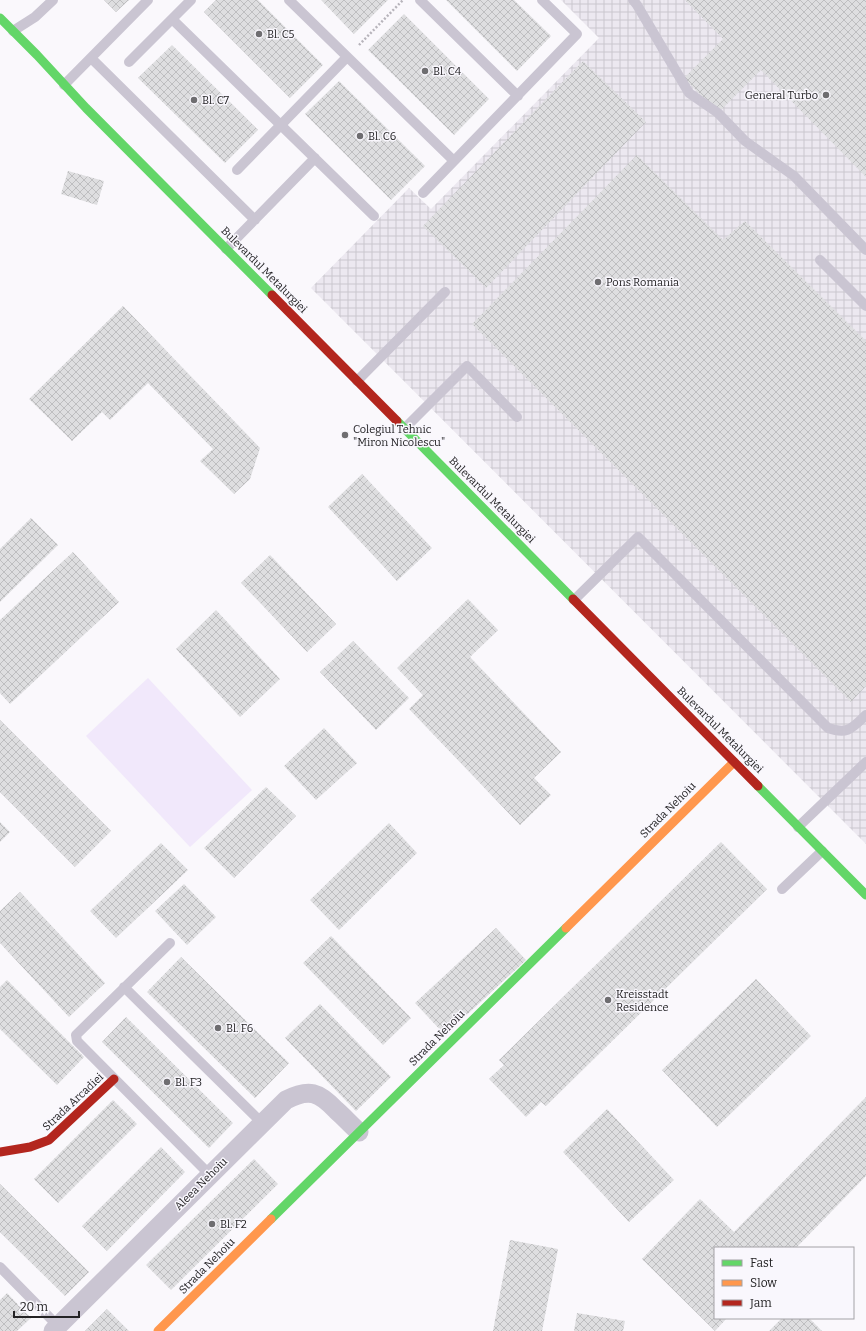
<svg xmlns="http://www.w3.org/2000/svg" width="866" height="1331" font-family="Bitter,serif">
	<style>
		.industrial { fill: url(#industrial-grid) }
		.grass { fill: #f1e8fb }
		.building { fill: url(#building-cross-hatch) }
		.lines { fill: none; stroke-linecap: round; stroke-linejoin: round }
		.path { stroke: #b7b4bb; stroke-width: 2.5; stroke-dasharray: 2 2; stroke-linecap: butt }
		.lane { stroke: #cac5d2; stroke-width: 10 }
		.street { stroke: #cac5d2; stroke-width: 19 }
		.fast { stroke: #63d668; stroke-width: 9 }
		.slow { stroke: #ff974d; stroke-width: 9 }
		.jam { stroke: #b3261e; stroke-width: 9 }
		.poi-dot { fill: #6e6d70; stroke: #f9f7fd; stroke-width: 1.5 }
		.labels { text-anchor: middle; dominant-baseline: central; stroke-width: 3; stroke-linejoin: round; paint-order: stroke }
		.poi-label { font-size: 11px; fill: #232224; stroke: #f9f7fd; text-anchor: start }
		.street-label { font-size: 11px; fill: #232224; stroke: #f9f7fd }
	</style>
	<defs>
		<pattern id="industrial-grid" width="8" height="8" patternUnits="userSpaceOnUse"><rect width="8" height="8" fill="#ece8f0"/><path d="M0 4h8M4 0v8" fill="none" stroke="#cac7ce"/></pattern>
		<pattern id="building-cross-hatch" width="8" height="8" patternUnits="userSpaceOnUse"><rect width="8" height="8" fill="#dedee0"/><path d="M0 0l8 8M0 8l8-8" fill="none" stroke="#bebec0"/></pattern>
	</defs>
	<rect width="100%" height="100%" fill="#faf8fc"/>
	<path class="industrial" d="M561,0H866V844L311,288L409,188L431,209L599,38Z"/>
	<path class="grass" d="M148,678L252,790L190,847L86,736Z"/>
	<path class="building" d="M104,0H129L116,12Z
		M216,0H258L323,65L290,98L204,12Z
		M321,0H388L354,34Z
		M446,0H514L551,36L517,71Z
		M685,0H866V177L761,70L718,113L684,78L723,39Z
		M404,14L489,99L454,135L368,50Z
		M172,45L258,130L225,163L138,78Z
		M583,61L646,122L486,288L423,226Z
		M339,81L425,166L391,200L305,114Z
		M637,155L723,240L745,221L866,341V686L851,702L472,324Z
		M68,171L104,181L97,205L61,194Z
		M123,306L260,448L250,479L234,494L200,461L213,449L148,383L110,420L102,412L72,441L29,399Z
		M362,474L432,548L397,581L328,507Z
		M31,518L58,545L0,602V549Z
		M73,552L119,602L10,704L0,693V620Z
		M270,555L336,624L307,652L241,583Z
		M468,599L498,630L470,657L561,752L534,778L551,795L520,825L409,709L423,695L397,668Z
		M216,610L280,679L240,717L176,649Z
		M353,641L409,698L376,730L320,672Z
		M0,720L111,831L75,867L0,792Z
		M324,728L357,763L316,800L284,766Z
		M266,787L296,816L234,878L204,848Z
		M0,822L10,832L0,842Z
		M389,823L417,853L339,930L310,900Z
		M721,842L767,889L546,1106L541,1102L526,1117L489,1079L504,1065L499,1060Z
		M161,843L188,870L116,938L90,911Z
		M184,884L216,917L187,945L155,911Z
		M20,892L105,983L69,1017L0,943V911Z
		M496,928L526,960L445,1035L415,1003Z
		M331,936L411,1018L383,1045L303,963Z
		M181,957L289,1063L255,1098L147,992Z
		M756,979L811,1036L717,1127L662,1070Z
		M7,980L84,1057L57,1085L0,1029V987Z
		M320,1004L391,1077L356,1111L285,1038Z
		M126,1017L233,1123L209,1148L102,1042Z
		M866,1097V1176L796,1248H715V1318H727L715,1331L642,1259L700,1199L734,1232Z
		M113,1100L137,1124L58,1203L34,1179Z
		M607,1109L674,1180L629,1222L563,1152Z
		M161,1147L185,1172L107,1251L82,1226Z
		M254,1159L278,1184L171,1290L146,1265Z
		M0,1184L89,1272L65,1296L0,1232Z
		M510,1240L558,1249L542,1331H493Z
		M7,1293L31,1318L17,1331H0V1300Z
		M107,1309L129,1331H85Z
		M577,1313L625,1321L623,1331H574Z
		M782,1318H809L822,1331H769Z"/>
	<g class="lines">
		<path class="path" d="M359,45L403,0"/>
		<path class="lane" d="M289,0L454,161
			M420,0L518,96
			M633,0L637,5L689,93L718,113L745,141L794,176L866,250
			M172,19L374,216
			M13,31L35,17L53,0
			M91,58L255,220
			M129,62L191,0
			M64,85L148,0
			M237,170L347,57
			M423,193L577,34L542,0
			M226,249L315,158
			M820,260L866,306
			M357,381L445,292
			M404,429L467,366L517,417
			M574,600L638,537L828,728C848,735 852,728 866,715
			M798,827L866,762
			M782,889L822,851
			M170,943L76,1035L77,1041L210,1175
			M124,987L263,1124
			M0,1267L58,1326"/>
		<path class="street" d="M53,1331L286,1100C309,1088 319,1092 336,1110C344,1117 351,1125 359,1132"/>
		<path class="fast" d="M0,18L37,55L86,108L272,295
			M397,421L573,599
			M758,786L866,895
			M271,1219L566,928"/>
		<path class="slow" d="M566,928L734,762
			M158,1331L271,1219"/>
		<path class="jam" d="M272,295L397,421
			M573,599L758,786
			M0,1152L30,1147L49,1140L114,1079"/>
	</g>
	<g class="poi-dot">
		<circle cx="259" cy="34" r="4"/>
		<circle cx="425" cy="71" r="4"/>
		<circle cx="826" cy="95" r="4"/>
		<circle cx="194" cy="100" r="4"/>
		<circle cx="360" cy="136" r="4"/>
		<circle cx="598" cy="282" r="4"/>
		<circle cx="345" cy="435" r="4"/>
		<circle cx="608" cy="1000" r="4"/>
		<circle cx="218" cy="1028" r="4"/>
		<circle cx="167" cy="1082" r="4"/>
		<circle cx="212" cy="1224" r="4"/>
	</g>
	<g class="labels">
		<g class="poi-label">
			<text x="267" y="34">Bl. C5</text>
			<text x="433" y="71">Bl. C4</text>
			<text x="818" y="95" text-anchor="end">General Turbo</text>
			<text x="202" y="100">Bl. C7</text>
			<text x="368" y="136">Bl. C6</text>
			<text x="606" y="282">Pons Romania</text>
			<text x="353" y="429">Colegiul Tehnic<tspan x="353" dy="13">"Miron Nicolescu"</tspan></text>
			<text x="616" y="994">Kreisstadt<tspan x="616" dy="13">Residence</tspan></text>
			<text x="226" y="1028">Bl. F6</text>
			<text x="175" y="1082">Bl. F3</text>
			<text x="220" y="1224">Bl. F2</text>
		</g>
		<g class="street-label">
			<text transform="translate(264 270) rotate(45)">Bulevardul Metalurgiei</text>
			<text transform="translate(492 500) rotate(45)">Bulevardul Metalurgiei</text>
			<text transform="translate(720 730) rotate(45)">Bulevardul Metalurgiei</text>
			<text transform="translate(668 810) rotate(-45)">Strada Nehoiu</text>
			<text transform="translate(437 1038) rotate(-45)">Strada Nehoiu</text>
			<text transform="translate(73 1102) rotate(-43)">Strada Arcadiei</text>
			<text transform="translate(201 1184) rotate(-45)">Aleea Nehoiu</text>
			<text transform="translate(207 1266) rotate(-45)">Strada Nehoiu</text>
		</g>
	</g>
	<rect x="714" y="1247" width="140" height="72" fill="#f9f7fd" stroke="#a3a2a6"/>
	<rect x="722" y="1260" width="20" height="6" fill="#63d668" stroke="#a3a2a6"/>
	<text x="750" y="1267" font-size="12" fill="#232224">Fast</text>
	<rect x="722" y="1280" width="20" height="6" fill="#ff974d" stroke="#a3a2a6"/>
	<text x="750" y="1287" font-size="12" fill="#232224">Slow</text>
	<rect x="722" y="1300" width="20" height="6" fill="#b3261e" stroke="#a3a2a6"/>
	<text x="750" y="1307" font-size="12" fill="#232224">Jam</text>
	<path d="M14 1311v6h65v-6" fill="none" stroke="#232224" stroke-width="2"/>
	<text x="20" y="1311" font-size="12" fill="#232224" stroke="#f9f7fd" stroke-width="3" paint-order="stroke">20 m</text>
</svg>
